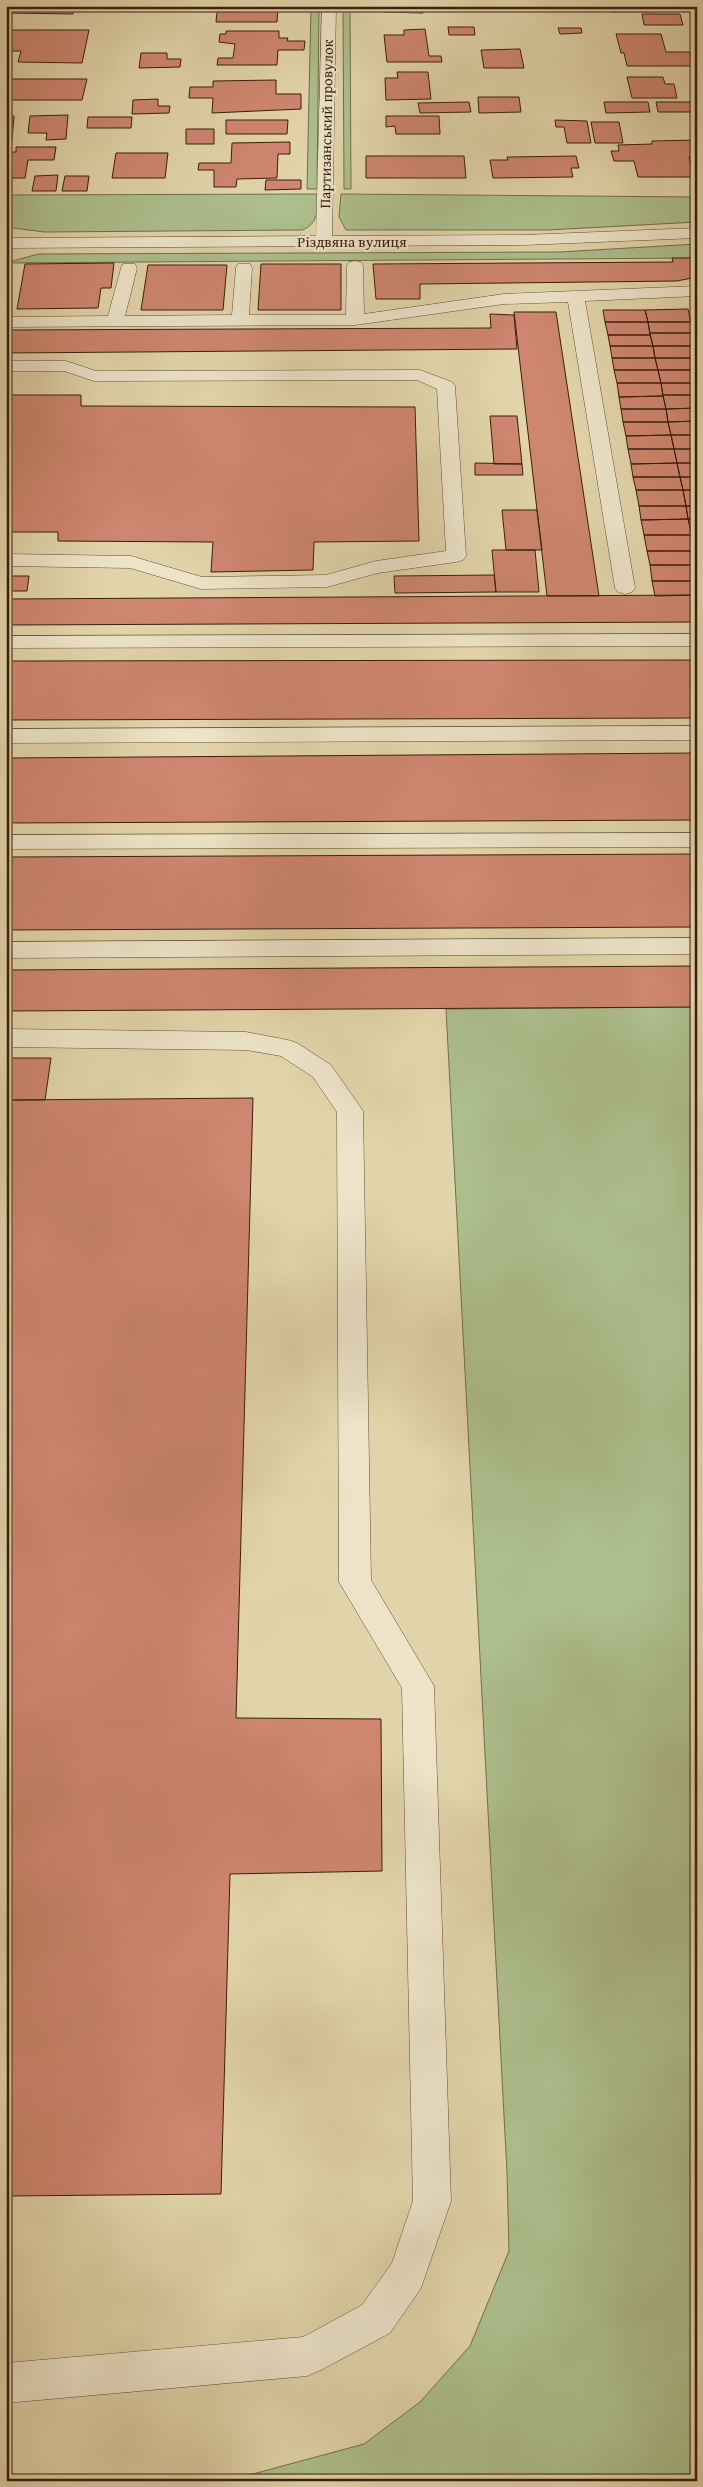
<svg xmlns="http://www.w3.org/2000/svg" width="703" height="2487" font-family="'Gentium Book Plus',serif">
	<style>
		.green { fill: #adbe8d; stroke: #726e4e }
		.building { fill: #ce8670; stroke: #381e10 }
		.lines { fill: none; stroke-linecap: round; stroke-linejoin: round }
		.lane-casing { stroke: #624c36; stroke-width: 1 }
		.street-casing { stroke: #624c36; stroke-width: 1 }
		.lane { fill: #ece3c8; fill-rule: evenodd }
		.street { fill: #ece3c8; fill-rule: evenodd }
		.labels { text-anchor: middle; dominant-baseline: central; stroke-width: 4.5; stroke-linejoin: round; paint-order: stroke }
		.far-street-label { font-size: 15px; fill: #381e10; stroke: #ece3c8 }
	</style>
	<rect width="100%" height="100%" fill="#e2d4aa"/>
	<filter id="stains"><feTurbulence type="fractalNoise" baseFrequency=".004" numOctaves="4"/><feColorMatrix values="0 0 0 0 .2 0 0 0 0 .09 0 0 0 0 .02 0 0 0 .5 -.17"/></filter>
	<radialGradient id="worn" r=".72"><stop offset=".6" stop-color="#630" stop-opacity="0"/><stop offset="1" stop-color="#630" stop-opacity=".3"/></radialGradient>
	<path class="green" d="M311,6H319L317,189H307Z
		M343,6H350L351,189H344Z
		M317,194C317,210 319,224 302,230L44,232L6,227V195Z
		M341,194L697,197V222L547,230H346L339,217Z
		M697,244V258L6,263L38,254L560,252Z
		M697,1007V2481H227L364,2444L420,2402L470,2346L509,2251L507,2173L446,1009Z"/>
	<path class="building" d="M10,6H74L73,14L7,13Z
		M238,6H278L277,22H216L217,12H238Z
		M383,6H423V13L383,12Z
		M611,6H653L654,12H612Z
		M642,14H680L683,25H644Z
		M448,27H474L475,35H449Z
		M558,28H581L582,33L560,34Z
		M425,29L429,56H441L442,62H387L384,35H404V30Z
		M12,30H89L82,63L18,62L21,51H7Z
		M226,31H279V38H288L287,41H305L304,50H278L277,65H217L218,58H233L235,44L219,42L220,34H226Z
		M616,34H661L666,52H690L694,66H627L624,53H621Z
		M520,49L524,68H484L481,50Z
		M141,53H167V59H181L180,67L139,68Z
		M397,72H428L431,99L386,100L385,78H398Z
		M627,77H663L665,84H674L677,98H632Z
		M6,79H87L82,100H6Z
		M276,80V94H301V109L212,113L213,98H189L190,87H213V81Z
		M478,97H519L521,112L479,113Z
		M158,99V106H170L169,113L132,114L133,100Z
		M469,102L471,112L420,113L418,103Z
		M604,102H648L650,112L606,113Z
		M656,102H697V112H658Z
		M68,115L66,139L46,140L47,133H28L30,116Z
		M14,116L12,141H6V117Z
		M386,116H439L440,134H396L395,126L386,127Z
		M88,117H132L131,128H87Z
		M226,120H288L287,134H226Z
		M555,120L587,121L591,143H567L564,127H556Z
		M591,122H619L623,143H595Z
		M186,129H214V144H186Z
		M697,140V157H689L694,177H638L634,161H614L611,151H619L618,145L652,144V141Z
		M290,142V154H278L277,178L237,179L236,187H214V170H198L199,163H231L232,143Z
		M16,147H56L54,160H28L25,178H6V152H16Z
		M116,153H168L165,178H112Z
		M366,156H464L466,178H366Z
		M576,156L579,168H571L573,177L493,178L490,160H508L507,157Z
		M58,175L56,191H32L35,176Z
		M65,176H89L87,191H62Z
		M266,180H301V189L265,190Z
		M672,258H697V277L677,281L420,284V299H376L373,264L673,262Z
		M114,263L111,288H101L98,308L17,309L25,264Z
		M261,264H341V310H258Z
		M148,265H227L223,310H141Z
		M688,309L691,322H648L645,310Z
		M603,310H645L648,322H605Z
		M514,312H556L599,596H547Z
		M490,314L514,315L517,349L6,353V330L491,328Z
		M605,322H648L650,335H608Z
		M648,322H691L694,333H650Z
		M650,333H694L696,346H653Z
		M608,335H650L653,346H610Z
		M610,346H653L655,358H612Z
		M653,346H696L697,358H655Z
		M612,358H655L658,370H614Z
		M655,358H697V370H658Z
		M614,370H658L661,383H617Z
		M658,370H697V383H661Z
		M617,383H661L663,396L619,397Z
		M661,383H697V395H663Z
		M6,395H81V406L415,407L419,541L314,542L313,570L211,572L213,542L58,541V532H6Z
		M663,395H697V408L666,409Z
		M663,396L666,409H621L619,397Z
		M697,408V421L668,422L666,409Z
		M621,409H666L668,422H623Z
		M490,416H517L522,464H494Z
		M697,421V435H671L668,422Z
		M623,422H668L671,435L626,436Z
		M671,435H697V449H674Z
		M671,435L674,449H628L626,436Z
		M628,449H674L677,463L631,464Z
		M674,449H697V463H677Z
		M475,463L522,464L523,475H475Z
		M677,463H697V477H680Z
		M677,463L680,477H633L631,464Z
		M633,477H680L683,490H636Z
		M680,477H697V490H683Z
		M636,490H683L686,506H639Z
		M683,490H697V506H686Z
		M639,506H686L688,519L641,520Z
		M686,506H697V519H688Z
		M502,510H537L542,550H506Z
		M688,519H697V535H692Z
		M688,519L692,535H644L641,520Z
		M644,535H692L695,551H647Z
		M492,550H535L539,592H496Z
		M647,551H695L697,565H650Z
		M650,565H697V581H652Z
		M494,575L496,592L395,593L394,576Z
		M6,576H29L27,591H6Z
		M652,581H697V595L655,596Z
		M697,595V622L6,625V599Z
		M697,660V718L6,720V661Z
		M697,753V820L6,823V758Z
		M697,854V927L6,930V857Z
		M697,966V1007L6,1011V970Z
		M6,1058H51L45,1100H6Z
		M253,1098L236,1718L381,1719L382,1871L230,1874L221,2194L6,2196V1100Z"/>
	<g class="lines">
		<defs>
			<path id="lane" d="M355,261L361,262L363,266L364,314L504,294L697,286V296L585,301L635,588L632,592L625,594L618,592L615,588L568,302L504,304L355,325L6,327V317L108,316L121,268L123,264H135L137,268L125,316L232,315L236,268L238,264H250L252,268L249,315H346L347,266L349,262Z
				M6,361H66L96,371L420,370L452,382L455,386L466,556L463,560L456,562L378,573L327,587L201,589L130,568L6,566V554L131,556L202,577L326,575L376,561L446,551L437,389L417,380L94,381L64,371H6Z
				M697,634V646L6,648V636Z
				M697,726V740L6,743V729Z
				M697,833V847L6,849V835Z
				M697,938V954L6,958V942Z
				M6,1029L246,1032L288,1040L297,1043L331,1065L363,1111L371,1580L434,1686L451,2201L421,2288L390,2333L321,2370L307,2376L6,2403V2363L303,2337L362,2305L392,2263L413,2201L402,1688L339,1582L337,1112L313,1077L281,1056L246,1050L6,1047Z"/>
			<path id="street" d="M322,6H336L332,236L524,235L697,228V238L524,245L6,248V238L316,236Z"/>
		</defs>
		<use href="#lane" class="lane-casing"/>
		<use href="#street" class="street-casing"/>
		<use href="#lane" class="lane"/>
		<use href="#street" class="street"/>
	</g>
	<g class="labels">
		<g class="far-street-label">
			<text transform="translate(326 124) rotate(-89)">Партизанський провулок</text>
			<text x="352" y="241">Різдвяна вулиця</text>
		</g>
	</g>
	<rect width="703" height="2487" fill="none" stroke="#e2d4aa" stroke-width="25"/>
	<rect x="8" y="8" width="688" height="2472" fill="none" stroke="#381e10" stroke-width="2.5"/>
	<rect x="12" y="12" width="678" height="2462" fill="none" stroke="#381e10"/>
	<rect width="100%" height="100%" filter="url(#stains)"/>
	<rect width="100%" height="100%" fill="url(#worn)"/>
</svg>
